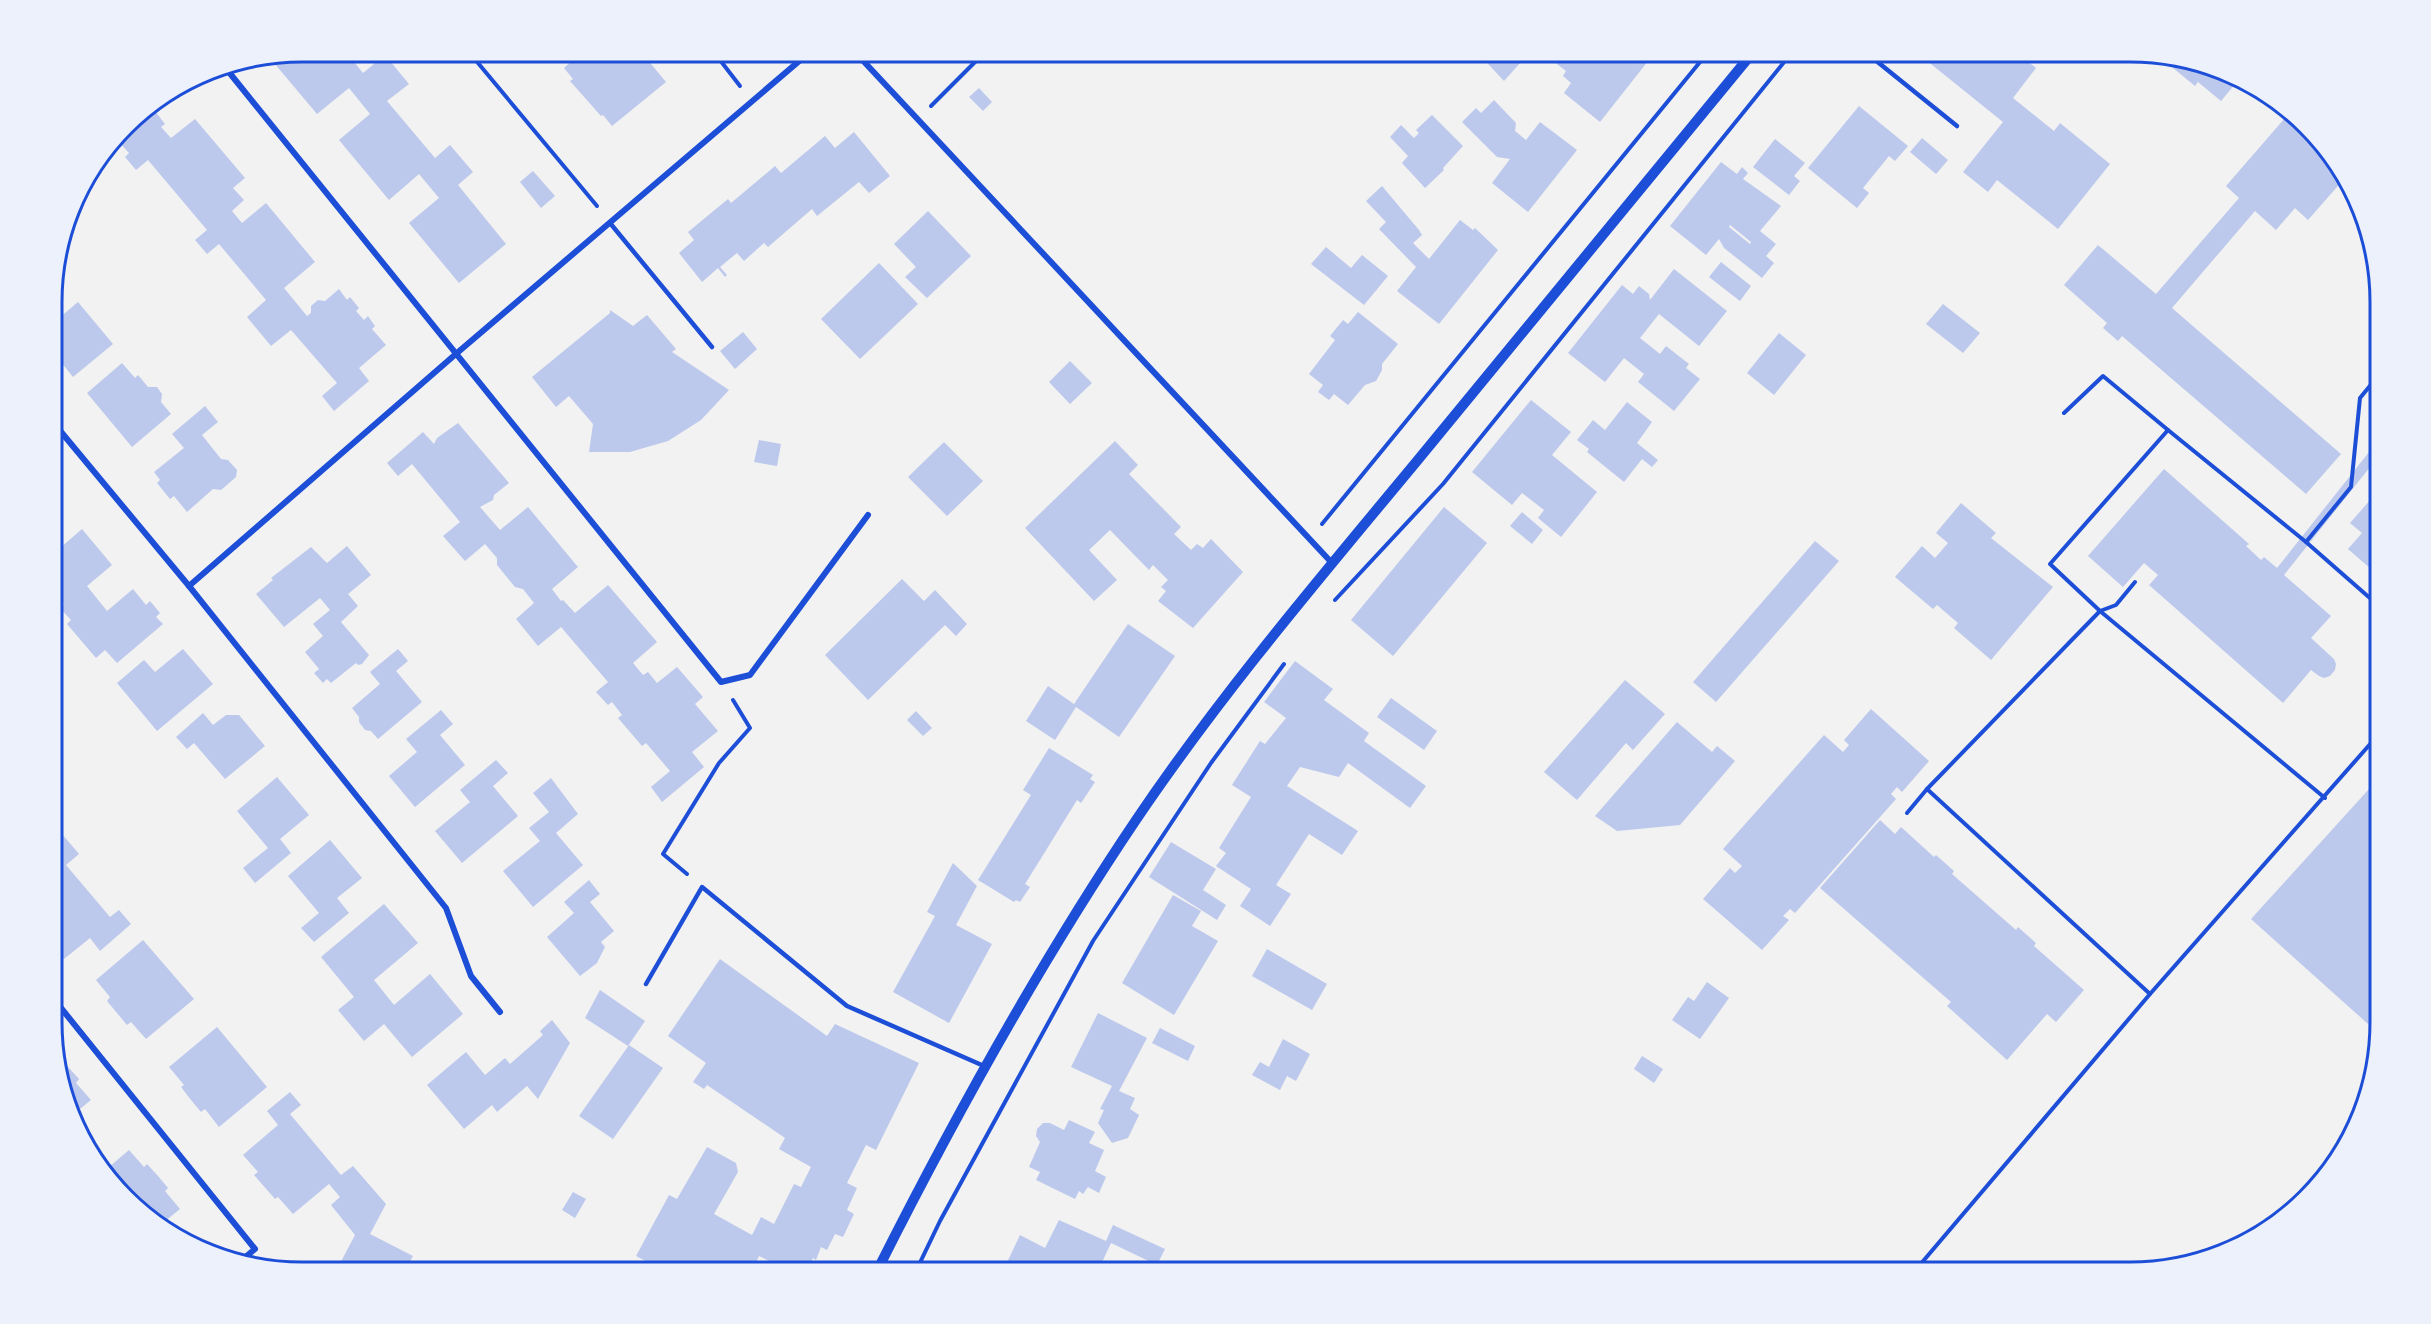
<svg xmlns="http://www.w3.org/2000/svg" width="2431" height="1324" viewBox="0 0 2431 1324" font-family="'Open Sans',sans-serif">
<rect width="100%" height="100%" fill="#f2f2f2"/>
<g fill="#bdc9ec" fill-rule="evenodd">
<path d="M302 51H345L363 73 385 55 409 84 387 101 435 158 450 145 473 172 458 185 506 244 459 283 409 223 439 198 419 174 389 200 339 140 370 114 349 88 317 114 269 57Z"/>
<path d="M573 51H645L649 56 646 58 666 82 612 126 603 115 601 116 570 81 573 79 564 68 577 56Z"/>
<path d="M1476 51H1531L1504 81Z"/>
<path d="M1552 51H1656L1600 122 1564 93 1571 83 1563 76 1566 71 1557 64Z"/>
<path d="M1925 51H2015L2036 68 2013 98 2054 131 2060 123 2110 164 2058 229 1997 180 1988 192 1963 172 2003 122 1921 56Z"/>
<path d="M2162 59 2240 77H2241L2221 101 2198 82 2195 86Z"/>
<path d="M181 86 183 88 155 111 165 124 161 127 171 138 195 119 245 178 233 188 244 200 232 211 242 223 266 203 315 262 284 288 307 316 311 313V306L318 300 325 301 339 289 347 300 350 297 359 308 356 311 364 320 368 316 375 326 372 329 386 345 359 368 369 381 334 411 322 396 337 383 291 330 271 346 247 317 266 300 219 244 207 254 195 240 207 230 148 160 136 170 125 157 129 153 118 141 138 124 133 118 136 113Z"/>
<path d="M979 88 992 102 983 111 969 97Z"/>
<path d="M1494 100 1516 123 1515 131 1526 140 1540 122 1577 150 1528 212 1492 183 1510 159 1497 157 1462 122 1476 108 1481 113Z"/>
<path d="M1859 106 1908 146 1895 161 1889 156 1863 188 1869 193 1857 208 1808 168Z"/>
<path d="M2291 111 2338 162 2344 179 2308 220 2295 208 2276 230 2255 211 2172 308 2341 454 2306 494 2122 336 2118 341 2103 328 2107 323 2064 285 2098 245 2156 294 2239 198 2226 186Z"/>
<path d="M1432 115 1463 146 1443 168 1444 170 1425 188 1402 163 1408 156 1390 137 1401 125 1414 138 1419 133 1416 130Z"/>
<path d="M854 132 890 176 869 193 859 182 817 216 812 209 768 247 764 243 744 261 737 253 720 267 727 275 725 277 718 268 702 282 679 253 694 240 688 232 728 199 731 203 775 166 781 173 825 136 835 148Z"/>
<path d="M1922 138 1948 160 1936 174 1910 152Z"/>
<path d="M1775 139 1805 163 1794 176 1800 181 1789 195 1753 167Z"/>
<path d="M1721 162 1737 174 1742 167 1748 173 1743 179 1781 206 1760 231 1776 244 1766 256 1774 263 1762 278 1724 248 1719 239 1706 255 1670 226ZM1730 225 1751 242 1750 244 1729 227Z"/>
<path d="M533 171 555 196 541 208 520 182Z"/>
<path d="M1382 186 1419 230 1422 235 1413 243 1429 259 1460 220 1473 230 1475 228 1498 250 1439 324 1397 291 1416 267 1379 229 1386 222 1366 201Z"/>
<path d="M928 211 971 256 927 298 905 277 916 267 894 244Z"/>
<path d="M1326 247 1351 268 1362 255 1388 276 1364 305 1311 264Z"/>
<path d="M1721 262 1751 286 1740 301 1709 277Z"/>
<path d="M879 263 918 304 860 359 821 319Z"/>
<path d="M1674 269 1727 311 1699 346 1659 314 1640 338 1660 354 1666 346 1689 364 1686 368 1700 379 1674 411 1638 382 1644 374 1624 358 1605 382 1568 353 1622 285 1633 294 1639 286 1649 294 1650 300Z"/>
<path d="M78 302 113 344 73 377 52 351V324Z"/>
<path d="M1943 304 1980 333 1963 353 1926 324Z"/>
<path d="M610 310 633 326 647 315 676 349 672 352 729 390 701 420 668 441 630 452H589L593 424 569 396 556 407 532 377 610 313Z"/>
<path d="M1358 312 1398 344 1382 364V370L1376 381 1365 385 1348 405 1334 394 1329 400 1318 392 1323 385 1309 374 1335 340 1330 336 1343 320 1348 324Z"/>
<path d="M743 332 757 349 735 369 720 351Z"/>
<path d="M1779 333 1806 355 1774 395 1747 373Z"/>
<path d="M1070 361 1092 383 1070 404 1049 382Z"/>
<path d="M122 363 135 378 138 375 148 387H157L162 394 161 402 171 414 132 447 87 393Z"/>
<path d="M1531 400 1571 432 1552 455 1597 492 1561 537 1538 518 1544 510 1522 493 1512 505 1472 472Z"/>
<path d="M1627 402 1652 422 1637 443 1630 449 1637 443 1658 460 1652 467 1642 459 1624 482 1587 452 1589 449 1577 440 1593 420 1605 430Z"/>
<path d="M205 406 218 422 202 435 221 459 228 460 237 470 236 477 221 490 213 489 187 512 174 496 170 499 157 483 160 480 154 472 184 448 172 434Z"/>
<path d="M458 423 509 483 494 495 493 500 480 507 500 530 528 507 578 567 552 589 561 601 563 600 575 613 608 585 657 642 633 663 643 675 648 672 657 683 677 667 703 697 695 704 718 731 692 752 704 767 662 802 651 787 670 771 646 743 642 746 618 718 622 715 612 702 608 705 596 692 608 682 561 627 538 646 516 619 534 603 523 589 515 587 497 565V558L485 544 465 561 443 536 460 522 412 464 398 476 387 463 423 432 434 444 437 438Z"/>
<path d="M759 440 781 444 777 466 754 462Z"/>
<path d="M1115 441 1138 465 1129 474 1181 527 1174 534 1191 550 1197 544 1203 548 1211 539 1243 572 1193 628 1158 601 1166 591 1161 587 1168 580 1153 565 1149 570 1110 530 1089 550 1117 580 1094 601 1025 528Z"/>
<path d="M944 442 983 481 947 516 908 477Z"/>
<path d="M2377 442 2378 457 2284 575 2331 616 2311 638 2334 659 2336 664 2335 670 2330 676 2324 678 2319 676 2311 670 2283 703 2149 585 2158 575 2144 563 2123 587 2088 556 2164 469 2249 544 2246 546 2261 560 2264 557 2277 568Z"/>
<path d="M2379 490V576L2348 549 2362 533 2350 523Z"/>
<path d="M52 493 62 505 52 513Z"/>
<path d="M1961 503 1996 533 1991 538 2053 587 1991 660 1954 628 1958 623 1937 605 1933 609 1895 577 1922 546 1935 558 1948 543 1936 533Z"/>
<path d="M1444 507 1487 543 1393 656 1351 620Z"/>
<path d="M1522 512 1543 530 1532 544 1510 526Z"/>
<path d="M82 529 112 565 87 586 107 611 133 589 146 605 150 601 160 613 156 617 163 624 117 663 105 650 96 658 67 624 71 620 60 608 64 604 52 589V555Z"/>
<path d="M1815 541 1839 561 1716 702 1693 682Z"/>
<path d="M347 546 371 575 348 594 358 606 341 622 369 655 362 664 358 665 356 663 331 683 327 679 323 683 314 673 319 669 305 652 323 636 313 624 330 610 320 598 284 627 256 594 273 580 271 578 311 547 327 563Z"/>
<path d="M902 579 924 601 935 590 967 624 956 636 945 625 868 700 825 655Z"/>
<path d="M1128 624 1175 656 1119 737 1076 707 1055 740 1026 721 1048 686 1074 704Z"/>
<path d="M183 649 213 684 157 731 117 683 144 660 155 672Z"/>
<path d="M398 649 408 661 396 671 422 702 378 739 371 731 365 730 359 722V717L352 708 380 684 370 672Z"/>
<path d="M1295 661 1333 689 1324 700 1369 733 1364 741 1426 786 1410 808 1348 763 1339 777 1300 767 1287 786 1358 831 1342 855 1309 834 1276 885 1291 894 1270 926 1240 906 1251 889 1216 866 1226 853 1219 848 1251 797 1232 785 1260 741 1265 744 1286 718 1264 702Z"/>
<path d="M1625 680 1665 714 1633 750 1626 743 1577 800 1544 772Z"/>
<path d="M1391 698 1437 731 1424 750 1377 717Z"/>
<path d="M1871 709 1929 761 1902 792 1897 787 1891 794 1896 799 1795 913 1790 909 1783 916 1789 920 1762 950 1703 899 1730 868 1735 873 1742 866 1723 849 1824 735 1843 752 1849 745 1844 740Z"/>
<path d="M441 710 453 724 440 735 465 765 415 807 389 776 417 752 406 739Z"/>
<path d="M916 711 932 728 923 736 907 720Z"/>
<path d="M203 713 213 725 226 715H239L265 746 225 779 194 743 187 749 176 737Z"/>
<path d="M1677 722 1712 752 1717 746 1735 761 1680 825 1617 831 1595 816Z"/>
<path d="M1049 748 1093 775 1090 779 1095 782 1081 803 1077 800 1040 860 1025 884 1030 887 1020 902 1016 900 1014 902 978 880 1031 795 1023 790Z"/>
<path d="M496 760 508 773 493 786 518 816 462 863 435 831 470 802 460 790Z"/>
<path d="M277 777 309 815 280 839 291 853 255 883 243 868 268 848 237 811Z"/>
<path d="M551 778 578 814 556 833 583 865 533 907 503 871 540 841 529 828 549 812 533 793Z"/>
<path d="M2379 778 2380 1023 2378 1033 2251 919Z"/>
<path d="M1880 820 1895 834 1901 827 1934 857 1936 855 1954 871 1952 874 2016 930 2018 927 2036 943 2034 946 2084 990 2056 1022 2047 1014 2007 1060 1947 1006 1951 1002 1820 888Z"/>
<path d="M56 827 79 854 66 865 110 917 119 910 131 924 100 951 90 938 64 959 53 946V831Z"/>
<path d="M330 840 362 878 337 898 349 913 314 942 301 928 319 913 288 876Z"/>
<path d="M1171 842 1216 869 1203 890 1226 905 1217 920 1149 877Z"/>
<path d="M953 863 977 886 956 925 992 944 949 1023 893 992 935 916 927 912Z"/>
<path d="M589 880 600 894 590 902 614 931 601 942 605 947 597 963 580 976 547 937 574 913 564 902Z"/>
<path d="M1173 895 1201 911 1192 926 1218 941 1174 1015 1122 983Z"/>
<path d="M384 904 418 943 374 980 394 1005 430 974 463 1014 412 1057 384 1024 364 1041 338 1010 354 997 321 957Z"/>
<path d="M143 940 194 999 146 1039 131 1022 127 1025 107 1001 110 997 96 980Z"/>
<path d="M1267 949 1327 984 1312 1010 1252 976Z"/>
<path d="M720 959 827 1036 835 1024 919 1063 876 1150 866 1145 847 1183 857 1188 847 1210 854 1214 843 1237 835 1234 827 1250 821 1247 816 1260 813 1258 805 1273H795L759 1256 751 1273H668L636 1256 669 1195 677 1199 707 1147 736 1163 738 1172 714 1214 752 1235 761 1217 774 1224 794 1184 801 1187 811 1167 779 1149 785 1138 707 1085 704 1089 693 1082 706 1063 668 1036Z"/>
<path d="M1707 982 1729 998 1700 1039 1672 1020 1688 997 1694 1001Z"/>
<path d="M600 990 645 1021 628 1046 585 1018Z"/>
<path d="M1098 1013 1147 1038 1119 1091 1135 1098 1130 1109 1139 1115 1128 1138 1112 1143 1098 1123 1104 1110 1100 1109 1112 1086 1071 1067Z"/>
<path d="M552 1020 570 1043 538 1099 527 1086 497 1112 492 1105 464 1129 427 1085 466 1052 485 1075 505 1058 510 1064 543 1035 540 1031Z"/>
<path d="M217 1027 267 1087 219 1127 205 1109 201 1112 191 1100 181 1087 184 1085 169 1067Z"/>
<path d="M1160 1028 1195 1046 1188 1061 1152 1043Z"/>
<path d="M1283 1039 1310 1054 1296 1081 1287 1076 1280 1090 1252 1075 1260 1062 1269 1067Z"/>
<path d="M629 1045 663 1068 613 1139 579 1116Z"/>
<path d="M58 1056 79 1079 76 1083 91 1100 75 1113 54 1059Z"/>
<path d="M1642 1056 1663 1069 1654 1083 1634 1069Z"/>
<path d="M290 1092 301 1105 290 1114 341 1175 353 1166 386 1204 370 1234 413 1256 403 1273H335L355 1235 331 1205 340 1197 329 1184 293 1214 278 1197 275 1199 254 1175 258 1172 243 1155 278 1125 267 1111Z"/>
<path d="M1069 1120 1095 1132 1089 1143 1104 1150 1095 1171 1106 1177 1099 1193 1088 1187 1083 1194 1079 1191 1075 1199 1036 1180 1040 1172 1029 1167 1040 1142 1036 1136 1037 1129 1043 1123H1050L1064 1130Z"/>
<path d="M129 1150 144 1167 147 1164 158 1176 168 1188 165 1191 180 1209 159 1226 137 1211 103 1172Z"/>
<path d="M573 1192 586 1199 575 1218 562 1210Z"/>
<path d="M1059 1220 1106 1241 1113 1225 1165 1249 1157 1265 1111 1243 1097 1273 1068 1261 1062 1273H1002L1020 1235 1045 1248Z"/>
<path d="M582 1264 601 1273H577Z"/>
</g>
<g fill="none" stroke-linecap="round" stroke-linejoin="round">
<g stroke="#1d4ed8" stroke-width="4">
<path d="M468 51 597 206"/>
<path d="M713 51 740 86"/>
<path d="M931 106 986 51"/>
<path d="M2356 212 2357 213"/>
<path d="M2064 413 2103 376 2168 430 2050 564 2100 611 2325 798"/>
<path d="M2168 430 2306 542 2379 606"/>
<path d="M1322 524 1709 51"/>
<path d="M2306 542 2351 487 2360 398 2378 376"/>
<path d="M1335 600 1443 484 1793 51"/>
<path d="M1927 789 2100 611 2116 605 2135 582"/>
<path d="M1907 813 1927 789 2150 994"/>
<path d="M687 874 663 854 719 763 750 728 733 700"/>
<path d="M915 1273 940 1221 1093 941 1211 763 1284 664"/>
<path d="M1913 1273 2150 994 2379 734"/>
</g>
<g stroke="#1d4ed8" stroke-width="4.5">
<path d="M1864 51 1957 126"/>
<path d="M610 223 712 347"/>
<path d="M646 984 702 887 847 1006 984 1066"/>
</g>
<g stroke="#1d4ed8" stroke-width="6">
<path d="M854 51 1332 563"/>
<path d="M224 66 721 682 750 675 868 515"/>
<path d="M52 421 189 586 446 908 471 976 500 1012"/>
<path d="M189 586 457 353 811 51"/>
<path d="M53 998 255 1249 243 1259"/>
</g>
<path stroke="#1d4ed8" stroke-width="10" d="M876 1273C954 1118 1039 964 1136 820 1221 694 1320 578 1417 461 1529 325 1641 188 1754 51"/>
</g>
<path d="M0 0H2431V1324H0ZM302 62H2130A240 240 0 0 1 2370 302V1022A240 240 0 0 1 2130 1262H302A240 240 0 0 1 62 1022V302A240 240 0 0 1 302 62Z" fill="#edf1fc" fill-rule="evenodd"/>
<path fill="none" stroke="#1d4ed8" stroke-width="3" d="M302 62H2130A240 240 0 0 1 2370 302V1022A240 240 0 0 1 2130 1262H302A240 240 0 0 1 62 1022V302A240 240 0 0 1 302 62Z"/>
</svg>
